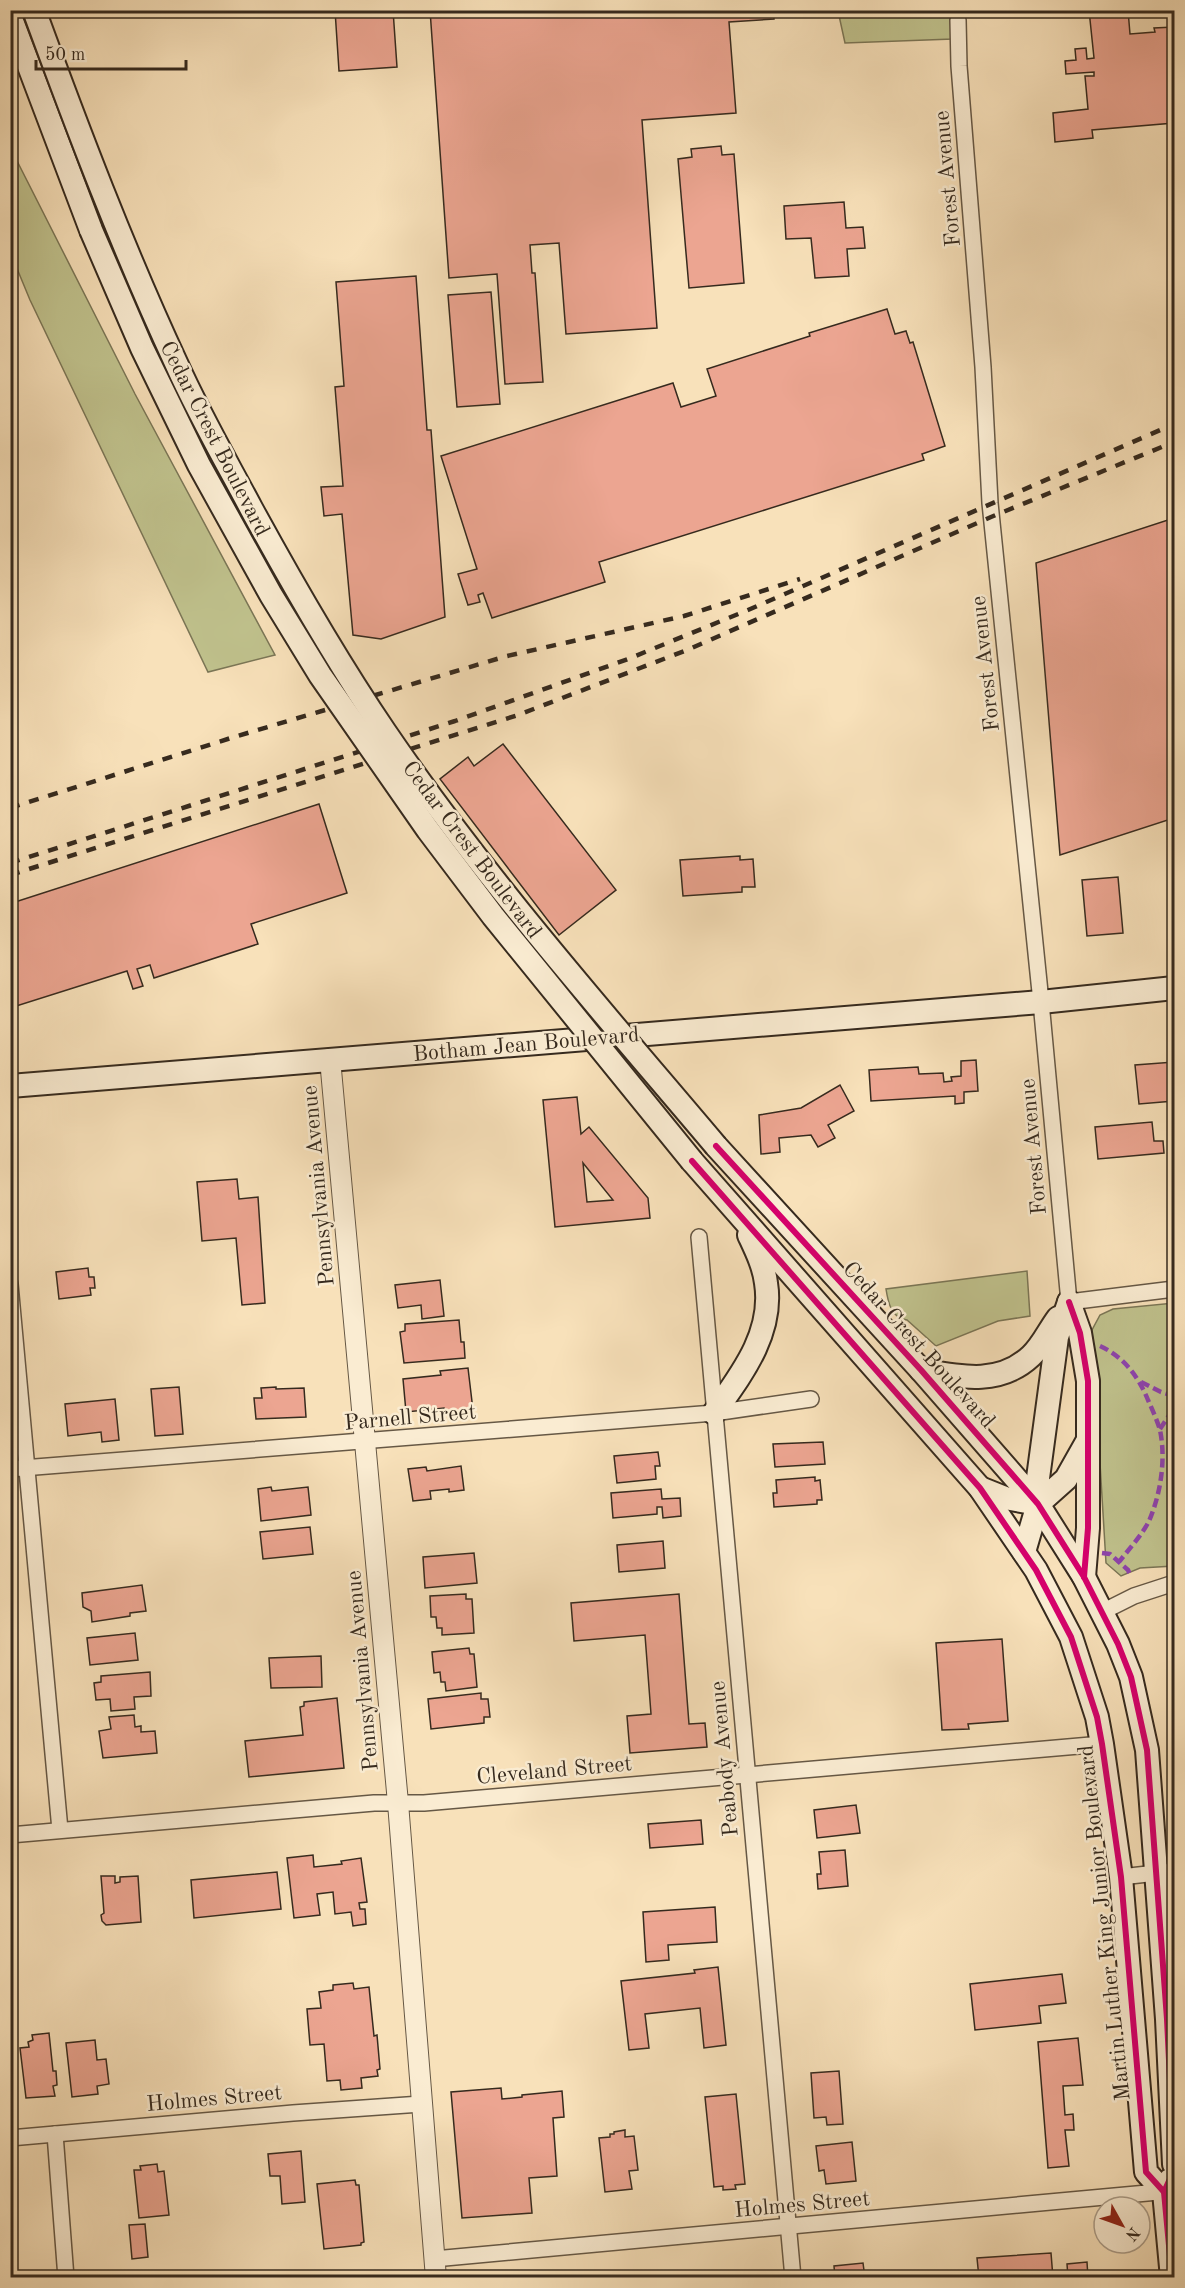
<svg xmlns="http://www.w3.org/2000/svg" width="1185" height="2288" viewBox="0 0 1185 2288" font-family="'Old Standard TT',serif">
<rect width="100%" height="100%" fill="#f8e1ba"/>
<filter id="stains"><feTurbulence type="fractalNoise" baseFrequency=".00333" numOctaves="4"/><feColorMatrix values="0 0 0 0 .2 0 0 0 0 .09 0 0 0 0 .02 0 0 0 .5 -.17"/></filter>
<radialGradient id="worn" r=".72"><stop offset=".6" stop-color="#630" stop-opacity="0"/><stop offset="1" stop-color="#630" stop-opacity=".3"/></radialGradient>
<g fill="#c0c28d" stroke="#7b7656" stroke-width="1.5">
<path d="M838 11H963L953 39 845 43Z"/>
<path d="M11 149 135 394 275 655 208 672 30 300 11 254Z"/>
<path d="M1027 1271 1030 1316 998 1321 936 1346 907 1320C891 1318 888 1302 886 1289Z"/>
<path d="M1174 1303V1566L1140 1568 1121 1576 1106 1563 1092 1330 1100 1315 1113 1309Z"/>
</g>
<g fill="#eca591" stroke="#362a1e" stroke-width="1.5" fill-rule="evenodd">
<path d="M335 10H393L397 67 339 71Z"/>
<path d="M430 10H773L774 19 729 22 736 113 642 120 657 328 566 334 559 243 530 245 532 273H535L543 382 505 384 497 274 449 278Z"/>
<path d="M1089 10H1128L1130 34 1155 32 1154 28 1174 27V58L1172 59 1173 69H1171L1172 76H1174V123L1092 130 1093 138 1055 142 1053 113 1088 109 1085 76H1094V72L1066 74 1065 61 1076 60 1075 49 1086 48 1087 59 1094 58Z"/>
<path d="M721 146 722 155 734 154 744 283 689 288 678 159 692 157 691 149Z"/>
<path d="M844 202 846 228 863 227 865 248 847 249 849 276 815 278 811 238 786 239 784 206Z"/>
<path d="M416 276 427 430H431L445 617 381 639 353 635 342 514 324 516 321 487 343 486 335 387 344 386 336 282Z"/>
<path d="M491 292 500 404 457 407 448 295Z"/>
<path d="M887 309 895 334 906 331 910 343 913 342 945 446 922 454 924 460 599 562 605 582 492 618 483 593 478 595 480 602 468 605 458 574 477 569 441 456 673 383 681 407 716 396 707 369 810 336 809 333Z"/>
<path d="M1174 518V818L1060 855 1036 563Z"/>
<path d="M503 744 616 890 559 935 440 779 468 757 474 766Z"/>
<path d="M319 804 347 893 251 924 258 944 154 978 150 965 137 969 143 986 133 989 127 971 10 1008V910L14 909 12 903Z"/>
<path d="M740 856V860L753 859 755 887H742V892L683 896 680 860Z"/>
<path d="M1118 877 1123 933 1087 936 1082 880Z"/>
<path d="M976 1060 978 1091 964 1092V1103L955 1104V1096L871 1101 869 1070 918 1067 919 1074 943 1073 944 1082 952 1081 951 1077 961 1076V1061Z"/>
<path d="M1174 1062V1101L1139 1104 1135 1065Z"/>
<path d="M840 1085 854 1111 828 1125 835 1138 818 1147 811 1135 779 1138 780 1152 761 1154 759 1115 801 1108Z"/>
<path d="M577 1097 581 1134 589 1127 648 1198 650 1218 555 1227 543 1100ZM583 1163 613 1200 587 1202Z"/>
<path d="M1152 1122 1154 1141H1163L1164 1153 1098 1159 1095 1127Z"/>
<path d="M237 1179 239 1199 258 1197 265 1303 242 1305 236 1238 202 1241 197 1182Z"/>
<path d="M88 1268 89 1277H94L95 1288H90L91 1295 59 1299 56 1272Z"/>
<path d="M440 1280 444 1316 422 1319 421 1305 398 1308 395 1285Z"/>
<path d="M459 1320 461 1342H464L465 1358 404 1363 400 1332 405 1331V1324Z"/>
<path d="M468 1368 473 1410 444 1413V1408L406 1412 403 1379 441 1375 440 1371Z"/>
<path d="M179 1387 183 1434 155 1436 151 1389Z"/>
<path d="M276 1387V1389L304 1388 306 1417 256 1419 254 1398H262L261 1388Z"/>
<path d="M115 1399 119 1440 102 1442 101 1432 68 1436 65 1404Z"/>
<path d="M823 1442 825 1464 775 1467 773 1444Z"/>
<path d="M658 1452 660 1466H655L656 1479 617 1483 614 1456Z"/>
<path d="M461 1466 464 1490 449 1492V1489L430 1491 431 1499 413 1501 408 1469 426 1467 427 1471Z"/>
<path d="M815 1477V1481L820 1480 822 1500H817V1504L774 1507 773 1493H777L776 1480Z"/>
<path d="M271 1487 272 1491 308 1487 311 1515 261 1521 258 1489Z"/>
<path d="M661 1489 662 1499 680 1498 681 1516 663 1518 662 1507H657V1514L613 1518 611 1493Z"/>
<path d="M310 1527 313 1554 263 1559 260 1532Z"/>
<path d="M663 1541 665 1568 619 1572 617 1545Z"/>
<path d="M474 1553 477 1583 425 1588 423 1557Z"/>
<path d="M142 1585 146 1611 130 1613V1616L92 1622 91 1611 83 1607 82 1593Z"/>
<path d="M466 1594V1599H472L474 1633 442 1635V1628H437L436 1617H431L430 1596Z"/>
<path d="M679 1594 689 1724 705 1723 707 1747 630 1753 627 1716 651 1714 645 1635 574 1641 571 1603Z"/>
<path d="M135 1633 138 1660 90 1665 87 1638Z"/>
<path d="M1002 1639 1008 1721 968 1724 969 1729 942 1730 936 1643Z"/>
<path d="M469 1648 470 1654H474L477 1687 446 1691 445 1682H441L440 1672 434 1673 432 1652Z"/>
<path d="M321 1656 322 1687 271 1688 269 1658Z"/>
<path d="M150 1672 151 1696 134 1697 135 1709 111 1711 110 1699 96 1700 94 1683 101 1682V1676Z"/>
<path d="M481 1693V1699H488L490 1717H484V1723L431 1729 428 1699Z"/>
<path d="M337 1698 344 1768 249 1777 245 1741 303 1735 300 1707 304 1706V1702Z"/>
<path d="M134 1715 135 1727 141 1726V1732L155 1731 157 1753 103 1758 99 1731 111 1729 109 1717Z"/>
<path d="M856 1805 860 1833 817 1838 814 1810Z"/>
<path d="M701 1820 703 1844 650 1848 648 1824Z"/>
<path d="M845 1850 848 1886 818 1889 817 1874H821L819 1852Z"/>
<path d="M313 1855 314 1867 342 1864 341 1861 361 1858 367 1902 359 1903 360 1909H365L366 1924 353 1926 351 1912 335 1914 333 1892 317 1894 320 1915 294 1918 287 1858Z"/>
<path d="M277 1872 281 1909 194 1918 191 1880Z"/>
<path d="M101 1876H115V1883L120 1882V1877L138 1876 141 1922 106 1925 102 1921 101 1915 104 1913Z"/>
<path d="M715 1907 717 1942 668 1945 669 1960 646 1962 643 1912Z"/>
<path d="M718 1967 726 2045 704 2048 700 2008 645 2014 649 2048 629 2050 621 1981 695 1973 694 1970Z"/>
<path d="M1062 1974 1066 2003 1039 2006 1041 2023 975 2030 970 1984Z"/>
<path d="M353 1983 354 1989 369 1987 374 2036 377 2035 380 2069 377 2070 378 2076 361 2078 362 2088 341 2090 340 2080 327 2081 324 2044 310 2045 307 2009 321 2008 319 1992 333 1990V1985Z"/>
<path d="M49 2033 53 2071H56L57 2085 53 2086 55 2096 26 2098 20 2048 29 2047 28 2042 33 2040 32 2035Z"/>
<path d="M1078 2038 1083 2085 1063 2086 1065 2115 1073 2114 1074 2130H1065L1069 2166 1048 2168 1038 2042Z"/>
<path d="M95 2040 97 2060 106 2059 109 2084 97 2086 98 2094 72 2097 66 2043Z"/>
<path d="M10 2058 14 2091H11L10 2100Z"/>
<path d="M839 2071 843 2124 827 2125 826 2117 814 2118 811 2073Z"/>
<path d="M501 2088 502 2099 522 2097V2095L562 2091 564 2117 553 2118 557 2176 529 2178 532 2213 462 2218 451 2092Z"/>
<path d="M736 2094 745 2184 735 2185 736 2189 723 2190V2186L714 2187 705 2097Z"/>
<path d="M625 2130V2137L634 2136 638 2170 629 2171 632 2189 605 2192 599 2138 610 2137V2134H614V2132Z"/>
<path d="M852 2142 856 2181 826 2184 824 2170 819 2171 816 2146Z"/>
<path d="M301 2151 305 2202 282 2204 280 2176H270L268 2154Z"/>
<path d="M157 2164 158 2172 164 2171 169 2215 139 2218 134 2170H141L140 2166Z"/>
<path d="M355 2180 356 2185H359L364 2242 361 2243V2245L324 2249 317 2184Z"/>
<path d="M145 2224 148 2257 132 2259 129 2225Z"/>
<path d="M1051 2253 1053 2278H979L977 2258Z"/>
<path d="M1087 2262 1088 2278H1068L1067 2264Z"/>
<path d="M863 2263 865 2278H835L834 2266Z"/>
</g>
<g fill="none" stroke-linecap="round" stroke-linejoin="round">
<defs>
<g id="minor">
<path d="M958 20 959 66 983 367 990 503 1041 1002 1069 1302 1174 1289"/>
<path d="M699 1237 793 2278"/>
<path d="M10 1284 60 1830"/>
<path d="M10 1469 714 1413 811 1399"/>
<path d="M1102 1612 1134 1596 1174 1583"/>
<path d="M10 1835 374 1803H424L1102 1744"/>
<path d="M1121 1877 1174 1871"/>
<path d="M55 2134 66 2278"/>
<path d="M10 2138 293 2113 421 2104"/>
<path d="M434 2259 1169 2191"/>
</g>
<path id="tertiary" d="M330 1059 398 1803 436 2278"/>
<g id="secondary">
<path d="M10 16 91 230"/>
<path d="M10 1086 1041 1002 1174 988"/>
<path d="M716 1146 921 1370 1038 1504 1084 1577 1118 1644 1131 1677 1147 1750 1167 2019 1174 2164"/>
<path d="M692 1161 980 1488 1036 1570 1071 1637 1097 1717 1102 1744 1121 1877 1146 2172 1164 2192"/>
<path d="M1069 1302 1080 1333 1088 1381V1528L1084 1577"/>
<path d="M921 1370C960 1377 999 1386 1031 1356 1042 1346 1049 1330 1058 1318"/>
<path d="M714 1413C741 1375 774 1333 766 1283 764 1266 756 1250 749 1235"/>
<path d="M980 1488 1005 1498 1038 1504"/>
<path d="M1038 1504 1066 1479 1088 1440"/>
<path d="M1024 1552 1038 1504V1478L1057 1337 1069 1302"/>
<path d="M1170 2180 1164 2192 1172 2278"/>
</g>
</defs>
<use href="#minor" stroke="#665845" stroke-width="18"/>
<use href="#tertiary" stroke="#665845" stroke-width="22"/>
<use href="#secondary" stroke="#362a1e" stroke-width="26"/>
<use href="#minor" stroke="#faecd2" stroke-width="15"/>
<use href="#tertiary" stroke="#faecd2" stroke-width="20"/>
<use href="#secondary" stroke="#faecd2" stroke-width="22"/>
<g stroke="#362a1e" stroke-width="4.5" stroke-dasharray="10 10" stroke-linecap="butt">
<path d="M10 808 234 737 507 656 684 616 800 579"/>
<path d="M10 863 455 721 628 659 748 610 1174 424"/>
<path d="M10 875 518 715 687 650 991 517 1174 442"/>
</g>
<defs>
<g id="secondary-bridge">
<path d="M34 10C78 130 123 249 177 365 199 414 226 461 251 508 293 585 336 660 385 732 485 879 602 1011 716 1146"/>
<path d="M91 230 142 348 199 465 271 595 320 675 428 830 493 916 692 1161"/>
</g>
</defs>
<use href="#secondary-bridge" stroke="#362a1e" stroke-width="26" stroke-linecap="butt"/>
<use href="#secondary-bridge" stroke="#faecd2" stroke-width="22"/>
<g stroke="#8e44ad" stroke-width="4.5" stroke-dasharray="9 4.5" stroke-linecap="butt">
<path d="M1100 1346C1124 1357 1138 1376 1148 1400 1152 1409 1157 1420 1160 1430 1166 1459 1161 1493 1149 1521 1142 1535 1129 1549 1119 1562L1128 1570 1131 1577"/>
<path d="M1141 1382 1161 1392 1174 1396"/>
<path d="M1160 1429 1174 1408"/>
<path d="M1102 1553 1110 1554 1119 1562"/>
</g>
<defs>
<g id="cycleway">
<path d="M716 1146 921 1370 1038 1504 1084 1577 1118 1644 1131 1677 1147 1750 1167 2019 1174 2164"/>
<path d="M692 1161 980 1488 1036 1570 1071 1637 1097 1717 1102 1744 1121 1877 1146 2172 1164 2192"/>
<path d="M1069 1302 1080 1333 1088 1381V1528L1084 1577"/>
<path d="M1172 2278 1164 2192 1174 2170"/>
</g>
</defs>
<use href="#cycleway" stroke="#faecd2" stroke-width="10"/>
<use href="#cycleway" stroke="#d6006c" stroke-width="6"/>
</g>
<g text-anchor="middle" stroke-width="5" stroke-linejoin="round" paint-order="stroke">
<g font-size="22" fill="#362a1e" stroke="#faecd2">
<text transform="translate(946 179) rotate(-95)" y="8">Forest Avenue</text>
<text transform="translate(216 438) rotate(63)" y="8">Cedar Crest Boulevard</text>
<text transform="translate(984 664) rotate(-96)" y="8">Forest Avenue</text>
<text transform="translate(473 849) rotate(53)" y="8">Cedar Crest Boulevard</text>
<text transform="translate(526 1043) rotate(-5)" y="8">Botham Jean Boulevard</text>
<text transform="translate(1032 1147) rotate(-95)" y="8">Forest Avenue</text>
<text transform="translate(317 1186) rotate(-95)" y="8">Pennsylvania Avenue</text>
<text transform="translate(920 1344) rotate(48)" y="8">Cedar Crest Boulevard</text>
<text transform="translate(410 1416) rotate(-5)" y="8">Parnell Street</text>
<text transform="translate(361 1671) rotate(-95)" y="8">Pennsylvania Avenue</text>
<text transform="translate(723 1759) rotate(-95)" y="8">Peabody Avenue</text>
<text transform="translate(554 1769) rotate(-5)" y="8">Cleveland Street</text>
<text transform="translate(1103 1923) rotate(-96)" y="8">Martin Luther King Junior Boulevard</text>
<text transform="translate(214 2097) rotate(-5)" y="8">Holmes Street</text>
<text transform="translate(802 2203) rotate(-5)" y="8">Holmes Street</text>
</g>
</g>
<rect width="1185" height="2288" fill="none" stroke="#f8e1ba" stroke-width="36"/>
<rect x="12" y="12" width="1161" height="2264" fill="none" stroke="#362a1e" stroke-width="3"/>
<rect x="18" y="18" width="1149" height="2252" fill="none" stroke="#362a1e" stroke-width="1.5"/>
<g transform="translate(1122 2225) rotate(130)"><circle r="28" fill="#faecd2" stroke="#ac9e8a" stroke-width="1.5"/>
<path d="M0-4.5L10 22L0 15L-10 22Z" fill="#8f2418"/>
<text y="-9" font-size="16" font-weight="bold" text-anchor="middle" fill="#362a1e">N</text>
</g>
<path d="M36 60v9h150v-9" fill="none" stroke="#362a1e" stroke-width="3"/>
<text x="45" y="60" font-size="18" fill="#362a1e" stroke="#faecd2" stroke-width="4.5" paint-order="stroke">50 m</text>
<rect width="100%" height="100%" filter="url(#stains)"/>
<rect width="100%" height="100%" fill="url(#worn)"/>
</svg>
